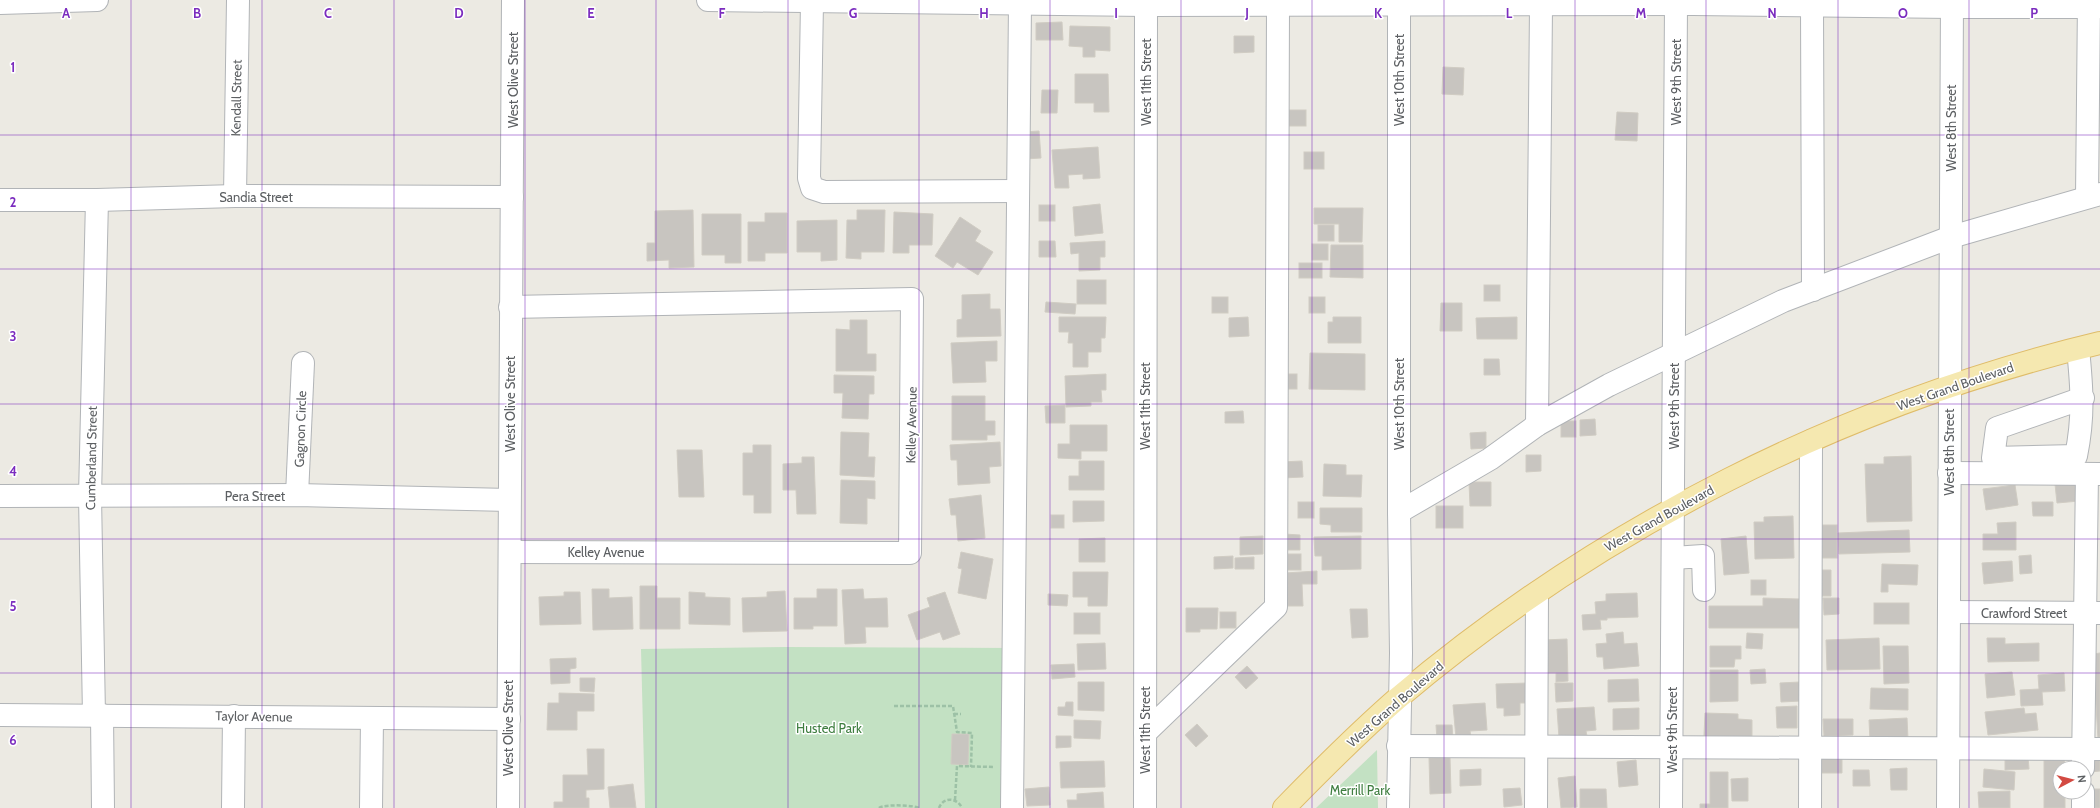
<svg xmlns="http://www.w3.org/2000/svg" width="2100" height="808" viewBox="0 0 2100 808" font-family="Cabin,sans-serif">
<rect width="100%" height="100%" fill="#eceae3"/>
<g fill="#c3e1c3">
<path d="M787 647 1018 648V808H645L641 649Z"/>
<path d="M1377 750 1378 808H1316Z"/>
</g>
<g fill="#c8c5c0" stroke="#d0ccc3">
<path d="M1062 22 1063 40H1036V23Z"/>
<path d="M1070 26 1110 27V51L1095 50V57H1083V47L1069 46Z"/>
<path d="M1234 36H1254V52L1234 53Z"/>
<path d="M1443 67 1464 68 1463 95 1442 94Z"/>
<path d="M1075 74H1108L1109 112H1094V103H1075Z"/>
<path d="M1042 90H1058L1057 113H1041Z"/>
<rect x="1286" y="110" width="20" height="16"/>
<path d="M1617 112 1638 113 1637 141 1615 140Z"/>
<path d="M1039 131 1041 158 1025 159 1023 132Z"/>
<path d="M1098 147 1100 178 1083 179V174L1068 175 1069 188H1055L1052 150Z"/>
<rect x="1304" y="152" width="20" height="17"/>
<path d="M1100 204 1103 233 1075 236 1073 207Z"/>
<rect x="1039" y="205" width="16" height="16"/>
<path d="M1314 208H1363L1362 242H1339V224H1314Z"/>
<path d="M693 210 694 267 669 268V260L647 261V243H655V211Z"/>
<path d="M857 210H885L884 252H861V259L846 258 847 220H857Z"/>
<path d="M894 212 933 214 932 245H909V253H893Z"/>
<path d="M765 213H787V253H765V261H748V222H765Z"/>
<path d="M702 214H741V263H725V255H702Z"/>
<path d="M960 217 981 231 975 241 993 252 978 275 957 262 953 268 935 256Z"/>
<path d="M837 220V260L821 261V252H797V221Z"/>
<rect x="1318" y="225" width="16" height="16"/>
<path d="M1039 241H1055L1056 257H1039Z"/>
<path d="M1105 241V257H1100V270L1079 271V253L1071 254 1070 243Z"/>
<rect x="1312" y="244" width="16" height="16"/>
<path d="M1331 245H1363V278L1330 277Z"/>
<rect x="1299" y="263" width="23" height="15"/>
<rect x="1077" y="280" width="29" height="24"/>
<rect x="1484" y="285" width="16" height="16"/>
<path d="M990 294V309H1000L1001 336 957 337V320L962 319V295Z"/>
<rect x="1212" y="297" width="16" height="16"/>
<rect x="1309" y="297" width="16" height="16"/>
<path d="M1046 302 1076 304 1075 314 1045 312Z"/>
<path d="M1441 303H1462V331H1440Z"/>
<path d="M1059 317H1106L1105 338H1101V352H1088V367H1073V343H1068L1069 332H1059Z"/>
<path d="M1248 317 1249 336 1229 337V318Z"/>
<path d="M1333 317H1361V343H1328V322H1333Z"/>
<path d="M1517 317V339H1477L1476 318Z"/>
<path d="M850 320H867V354H876V371H836V329L850 330Z"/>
<path d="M997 341V361H985L986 382 953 383 951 343Z"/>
<path d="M1310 353 1365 354V390L1309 389Z"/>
<path d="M1484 359H1499L1500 375H1484Z"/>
<path d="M1106 374V390H1101L1102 402H1091V406L1066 407 1065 376Z"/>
<rect x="1281" y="374" width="16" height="15"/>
<path d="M834 375 874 376V394H869L868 419 842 418 843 393H834Z"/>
<path d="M952 396H985V421H995V435H987V440H952Z"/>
<path d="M1065 405V423H1046L1045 406Z"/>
<path d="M1243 411 1244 423H1225V412Z"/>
<path d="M1595 419 1596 435 1580 436V420Z"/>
<rect x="1561" y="421" width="15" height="16"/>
<path d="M1070 425H1107V451H1081V459L1058 458V444H1070Z"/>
<path d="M841 432 869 433 868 457H875L874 477 840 475Z"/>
<path d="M1486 432V448L1471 449 1470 433Z"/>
<path d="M1000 442 1001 466 989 467 990 483 958 485 957 460H951L950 445Z"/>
<path d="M753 445H771V513H754V495H743V453H753Z"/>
<path d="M677 450H702L704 497H679Z"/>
<path d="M1526 455H1541V471L1526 472Z"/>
<path d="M1911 456 1912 521 1867 522 1865 464H1884V457Z"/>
<path d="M802 457H814L816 514H797L796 490H783V464L802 463Z"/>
<path d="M1079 461H1104V490H1069V476H1079Z"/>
<path d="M1302 461 1303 477 1282 478 1281 462Z"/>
<path d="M1324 464 1346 465V475H1362L1361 497 1323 496Z"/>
<path d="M841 480 875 481V499L867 498V524L840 523Z"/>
<path d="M1469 482H1491V506H1470Z"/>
<path d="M2077 482 2079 501 2057 503 2055 484Z"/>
<path d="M2015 485 2018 505 1986 510 1983 489Z"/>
<path d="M981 495 985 538 958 541 956 515H951L949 499Z"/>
<path d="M1073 501H1104V521L1073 522Z"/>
<rect x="1298" y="502" width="16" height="16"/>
<path d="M2032 502H2053V516H2033Z"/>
<rect x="1436" y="506" width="27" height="22"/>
<path d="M1320 508H1362V532H1331V525L1320 524Z"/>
<rect x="1051" y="515" width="13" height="13"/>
<path d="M1793 516 1794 558 1755 559 1754 522H1764V517Z"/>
<path d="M2016 522V550H1983V534H1998L1997 523Z"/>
<rect x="1820" y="525" width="17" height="33"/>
<path d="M1909 530 1910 552 1839 554 1838 533Z"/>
<path d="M1284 534 1300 535V550H1284Z"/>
<path d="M1263 536V554L1240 555V537Z"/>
<path d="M1361 536V569L1322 570V556H1315L1314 537Z"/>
<path d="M1746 536 1749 573 1724 575 1721 539Z"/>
<path d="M1105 538V562H1079V539Z"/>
<path d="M961 552 993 559 986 599 958 593 962 569 958 568Z"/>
<rect x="1285" y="554" width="16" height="16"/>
<path d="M2031 555 2032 573 2020 574 2019 556Z"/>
<path d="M1233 556V568L1214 569V557Z"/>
<path d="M1254 557V569H1235V558Z"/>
<path d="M2012 561 2013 581 1984 584 1982 563Z"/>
<path d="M1882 564 1918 565 1917 585 1888 584V592H1881Z"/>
<path d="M1816 570H1831V596H1817Z"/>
<path d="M1317 571V584H1302L1303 606H1287L1285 573Z"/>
<path d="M1073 572H1108L1107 606H1088V597H1073Z"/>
<rect x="1751" y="580" width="15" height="15"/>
<path d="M640 586H657V598H680V629H640Z"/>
<path d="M592 589H609V598L632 597 633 629 593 630Z"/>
<path d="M817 589H837V626H813V629H794V598H817Z"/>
<path d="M863 589 864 599 887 598 888 627H865L866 643 845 644 842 590Z"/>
<path d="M785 591 787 631 743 632 742 598 767 597V592Z"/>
<path d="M564 592H580L581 624 540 625 539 597 564 596Z"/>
<path d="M689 592 705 593V597L730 598V625L689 624Z"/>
<path d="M945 592 960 634 943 640 940 632 917 640 908 615 930 607 927 598Z"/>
<path d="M1637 593 1638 617 1607 618V620H1600L1601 629 1583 630 1582 615 1596 614 1595 602 1606 601V594Z"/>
<path d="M1048 594 1068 595 1067 606 1048 605Z"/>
<path d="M1763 598 1799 599V628H1709V606H1763Z"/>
<path d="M1823 598H1839V614L1824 615Z"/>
<rect x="1874" y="603" width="35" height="21"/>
<path d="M1186 608H1218L1217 629H1200V632H1186Z"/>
<path d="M1350 609H1367L1368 637 1352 638Z"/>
<rect x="1220" y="612" width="16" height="16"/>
<rect x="1074" y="613" width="26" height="21"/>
<path d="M1623 632 1624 644 1637 643 1639 666 1604 669 1603 657H1597L1596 644 1607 643 1606 634Z"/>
<path d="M1747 633 1763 634 1762 649 1746 648Z"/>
<path d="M1879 638 1880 669 1827 670 1826 640Z"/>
<path d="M1987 638H2005V644L2039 643V661L1988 662Z"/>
<path d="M1567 639 1568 681 1556 682V673H1545L1544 640Z"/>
<path d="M1105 643 1106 669 1078 670 1077 644Z"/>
<path d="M1710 646H1741V659H1735L1734 667H1710Z"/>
<path d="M1883 646H1908L1909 683 1884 684Z"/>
<path d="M2100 653V739H2098L2093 654Z"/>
<path d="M576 658V668L570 669V683L551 684 550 659Z"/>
<path d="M1074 664 1075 677 1052 679 1051 665Z"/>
<path d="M1247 666 1258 678 1246 689 1235 677Z"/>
<path d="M1765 669 1766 683 1751 684 1750 670Z"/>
<path d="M1710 670H1738V701L1710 702Z"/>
<path d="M2012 672 2015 695 1987 698 1985 674Z"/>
<path d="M2064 673 2065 691 2042 692 2043 705 2021 706 2020 690 2039 689 2038 675Z"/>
<path d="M580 678H595L594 692 580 691Z"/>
<path d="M1638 679 1639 701 1608 702V680Z"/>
<path d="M1078 682H1104V711L1078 710Z"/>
<path d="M1800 682 1801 701 1781 702 1780 683Z"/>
<path d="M1527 683 1528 703H1520V715L1504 716V708H1497L1496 684Z"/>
<path d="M1555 683H1573V701L1556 702Z"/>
<path d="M1871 688 1908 689V710L1870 709Z"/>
<path d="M559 693 594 694V711H577V730H547L548 703H559Z"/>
<path d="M1066 702H1073V716L1058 715V707H1065Z"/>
<path d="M1485 703 1487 730 1470 731 1471 737 1456 738 1453 705Z"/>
<path d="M1797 706V728H1777L1776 707Z"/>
<path d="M1594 707 1596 730 1586 731 1587 736 1559 738 1557 709Z"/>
<path d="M1639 708V729L1613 730V709Z"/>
<path d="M2024 708 2025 714 2036 713 2038 730 1988 735 1985 712Z"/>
<path d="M1705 713 1738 714V719L1752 720V738L1704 736Z"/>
<path d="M1907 718 1908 739 1870 741 1869 720Z"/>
<path d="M1823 719H1853V735L1824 736Z"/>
<path d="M1074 720 1101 721 1100 739 1074 738Z"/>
<path d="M1197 724 1208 736 1196 747 1185 735Z"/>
<path d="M1436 725H1452L1453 740H1437Z"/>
<path d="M952 734H969L968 765 951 764Z"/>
<path d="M1056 736H1071V747L1056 748Z"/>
<path d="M587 749H604V789L586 790V798H589V808H554V802H563V775H588Z"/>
<path d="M1819 753 1842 754V773H1819Z"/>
<path d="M2064 755 2065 768H2060V792H2065V808H2044V756Z"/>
<path d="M2028 756 2029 769 2005 770V757Z"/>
<path d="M1450 757 1451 793 1430 794 1429 758Z"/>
<path d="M2091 757H2100V771L2091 772Z"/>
<path d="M1636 760 1638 785 1619 787 1617 762Z"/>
<path d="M1104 761 1105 787 1061 788 1060 762Z"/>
<path d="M1907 768V790H1891L1890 769Z"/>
<path d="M1481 769V785L1460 786V770Z"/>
<path d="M1984 769 2015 772 2014 790 1983 787Z"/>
<path d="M1853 770H1869L1870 786H1853Z"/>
<path d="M1710 772H1728V808H1700V804H1710Z"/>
<path d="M1575 776 1577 807 1561 808 1558 778Z"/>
<path d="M1748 778V801H1732L1731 779Z"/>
<path d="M633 784 636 808H610L608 787Z"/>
<path d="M1049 787 1050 805 1027 806 1025 789Z"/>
<path d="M1520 788 1522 805 1504 807 1503 789Z"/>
<path d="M1580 789H1606L1607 808H1580Z"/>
<path d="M2093 789H2100V808H2094Z"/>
<path d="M2010 791V808H1979L1978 792Z"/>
<path d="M1103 792 1104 808H1068L1067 800H1077V794Z"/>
</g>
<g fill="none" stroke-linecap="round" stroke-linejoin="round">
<defs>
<g id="minor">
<path d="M708 0 1146 5 1693 4 1952 7H2100"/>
<path d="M812 2 809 178 812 188 824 192 1018 191"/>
<path d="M0 3 97 0"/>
<path d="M1812 5 1813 290"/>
<path d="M235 196 238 0"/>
<path d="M2087 197 2089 0"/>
<path d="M0 200H97L235 196 512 197"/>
<path d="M2078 349C2082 388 2084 417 2076 456L1993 458 1997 428 2083 398"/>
<path d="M1537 425 1541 6"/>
<path d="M1949 473 2100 474"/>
<path d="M297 495 303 363"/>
<path d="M0 496 297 495 509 500"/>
<path d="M1399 512 1490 459 1537 425 1609 385 1783 301 1951 237 2100 194"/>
<path d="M510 552 910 553 912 299 510 307"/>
<path d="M1673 558 1703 556 1704 590"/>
<path d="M1949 612 2100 613"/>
<path d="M0 715 509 719"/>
<path d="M94 715 90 496 97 200"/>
<path d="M102 715 103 808"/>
<path d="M1145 733 1276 607 1278 4"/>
<path d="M1398 746 2100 749"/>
<path d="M2083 768 2087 474"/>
<path d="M233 808 234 716"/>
<path d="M371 808 372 718"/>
<path d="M508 808 513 0"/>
<path d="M1012 808 1020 3"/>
<path d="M1145 808 1146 5"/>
<path d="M1398 808 1401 653 1399 512V0"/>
<path d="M1536 808 1537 593"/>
<path d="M1671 808 1676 4"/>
<path d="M1810 808 1811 441"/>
<path d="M1948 808 1952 0"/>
<path d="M2083 808V792"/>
</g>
<path id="major" d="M1284 808C1321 770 1358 733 1398 698 1599 528 1844 404 2100 343"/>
</defs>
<use href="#minor" stroke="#b1b4b7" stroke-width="24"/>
<use href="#major" stroke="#dfbc69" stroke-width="24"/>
<g stroke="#9dc1a6" stroke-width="2.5" stroke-dasharray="4 2" stroke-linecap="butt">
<path d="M894 706H953L957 732 972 733 971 767"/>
<path d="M954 714H961"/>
<path d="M955 800 957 766 994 767"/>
<path d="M879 808C884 804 914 805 919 808"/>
<path d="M939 808C943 797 957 797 962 808"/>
</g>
<use href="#minor" stroke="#fff" stroke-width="22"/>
<use href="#major" stroke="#f5e8b0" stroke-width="22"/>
</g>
<path fill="none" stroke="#7b2cbf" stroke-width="1" stroke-opacity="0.55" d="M131 0V808M262 0V808M394 0V808M525 0V808M656 0V808M788 0V808M919 0V808M1050 0V808M1181 0V808M1312 0V808M1444 0V808M1575 0V808M1706 0V808M1838 0V808M1969 0V808M0 135H2100M0 269H2100M0 404H2100M0 539H2100M0 673H2100"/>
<g text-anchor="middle" stroke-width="3" stroke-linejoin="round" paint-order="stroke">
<g font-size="13" fill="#5c5f62" stroke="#fff">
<text transform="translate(513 80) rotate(-90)" y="5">West Olive Street</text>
<text transform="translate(1399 80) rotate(-90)" y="5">West 10th Street</text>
<text transform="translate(1146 82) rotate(-90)" y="5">West 11th Street</text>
<text transform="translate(1676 82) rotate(-90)" y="5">West 9th Street</text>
<text transform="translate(236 98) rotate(-89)" y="5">Kendall Street</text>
<text transform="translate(1951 128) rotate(-90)" y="5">West 8th Street</text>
<text x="256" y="202">Sandia Street</text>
<text transform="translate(1955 386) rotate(-19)" y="5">West Grand Boulevard</text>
<text transform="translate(510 404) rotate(-90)" y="5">West Olive Street</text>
<text transform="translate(1399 404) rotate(-90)" y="5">West 10th Street</text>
<text transform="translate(1145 406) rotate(-90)" y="5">West 11th Street</text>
<text transform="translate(1674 406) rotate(-90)" y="5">West 9th Street</text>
<text transform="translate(911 425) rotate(-89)" y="5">Kelley Avenue</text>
<text transform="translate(300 429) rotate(-88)" y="5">Gagnon Circle</text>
<text transform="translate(1949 452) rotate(-90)" y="5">West 8th Street</text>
<text transform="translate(91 458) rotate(-89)" y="5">Cumberland Street</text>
<text x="255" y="501">Pera Street</text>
<text transform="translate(1659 518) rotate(-29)" y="5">West Grand Boulevard</text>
<text x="606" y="557">Kelley Avenue</text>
<text x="2024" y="618">Crawford Street</text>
<text transform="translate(1395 704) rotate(-41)" y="5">West Grand Boulevard</text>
<text transform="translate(254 716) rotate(1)" y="5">Taylor Avenue</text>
<text transform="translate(508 728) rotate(-90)" y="5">West Olive Street</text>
<text transform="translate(1145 730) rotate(-90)" y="5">West 11th Street</text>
<text transform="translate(1672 730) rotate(-90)" y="5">West 9th Street</text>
</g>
<g font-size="13" fill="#3f7e40" stroke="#fff">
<text x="829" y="733">Husted Park</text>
<text x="1360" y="795">Merrill Park</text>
</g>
</g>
<g font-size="13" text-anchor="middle" font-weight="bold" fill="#7b2cbf" stroke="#fff" stroke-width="3" stroke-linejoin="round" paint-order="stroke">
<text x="66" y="18">A</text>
<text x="197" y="18">B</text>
<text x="328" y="18">C</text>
<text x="459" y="18">D</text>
<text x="591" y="18">E</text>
<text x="722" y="18">F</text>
<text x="853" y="18">G</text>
<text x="984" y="18">H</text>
<text x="1116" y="18">I</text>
<text x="1247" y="18">J</text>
<text x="1378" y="18">K</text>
<text x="1509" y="18">L</text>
<text x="1641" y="18">M</text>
<text x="1772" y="18">N</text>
<text x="1903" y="18">O</text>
<text x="2034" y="18">P</text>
<text x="13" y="72">1</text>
<text x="13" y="207">2</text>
<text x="13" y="341">3</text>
<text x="13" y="476">4</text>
<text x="13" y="611">5</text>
<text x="13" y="745">6</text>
</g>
<g transform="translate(2072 780) rotate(83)"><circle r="19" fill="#ffffff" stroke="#bebfc0"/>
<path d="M0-3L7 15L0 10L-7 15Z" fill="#d34a42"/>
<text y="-6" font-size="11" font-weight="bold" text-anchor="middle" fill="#5c5f62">N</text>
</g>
</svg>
